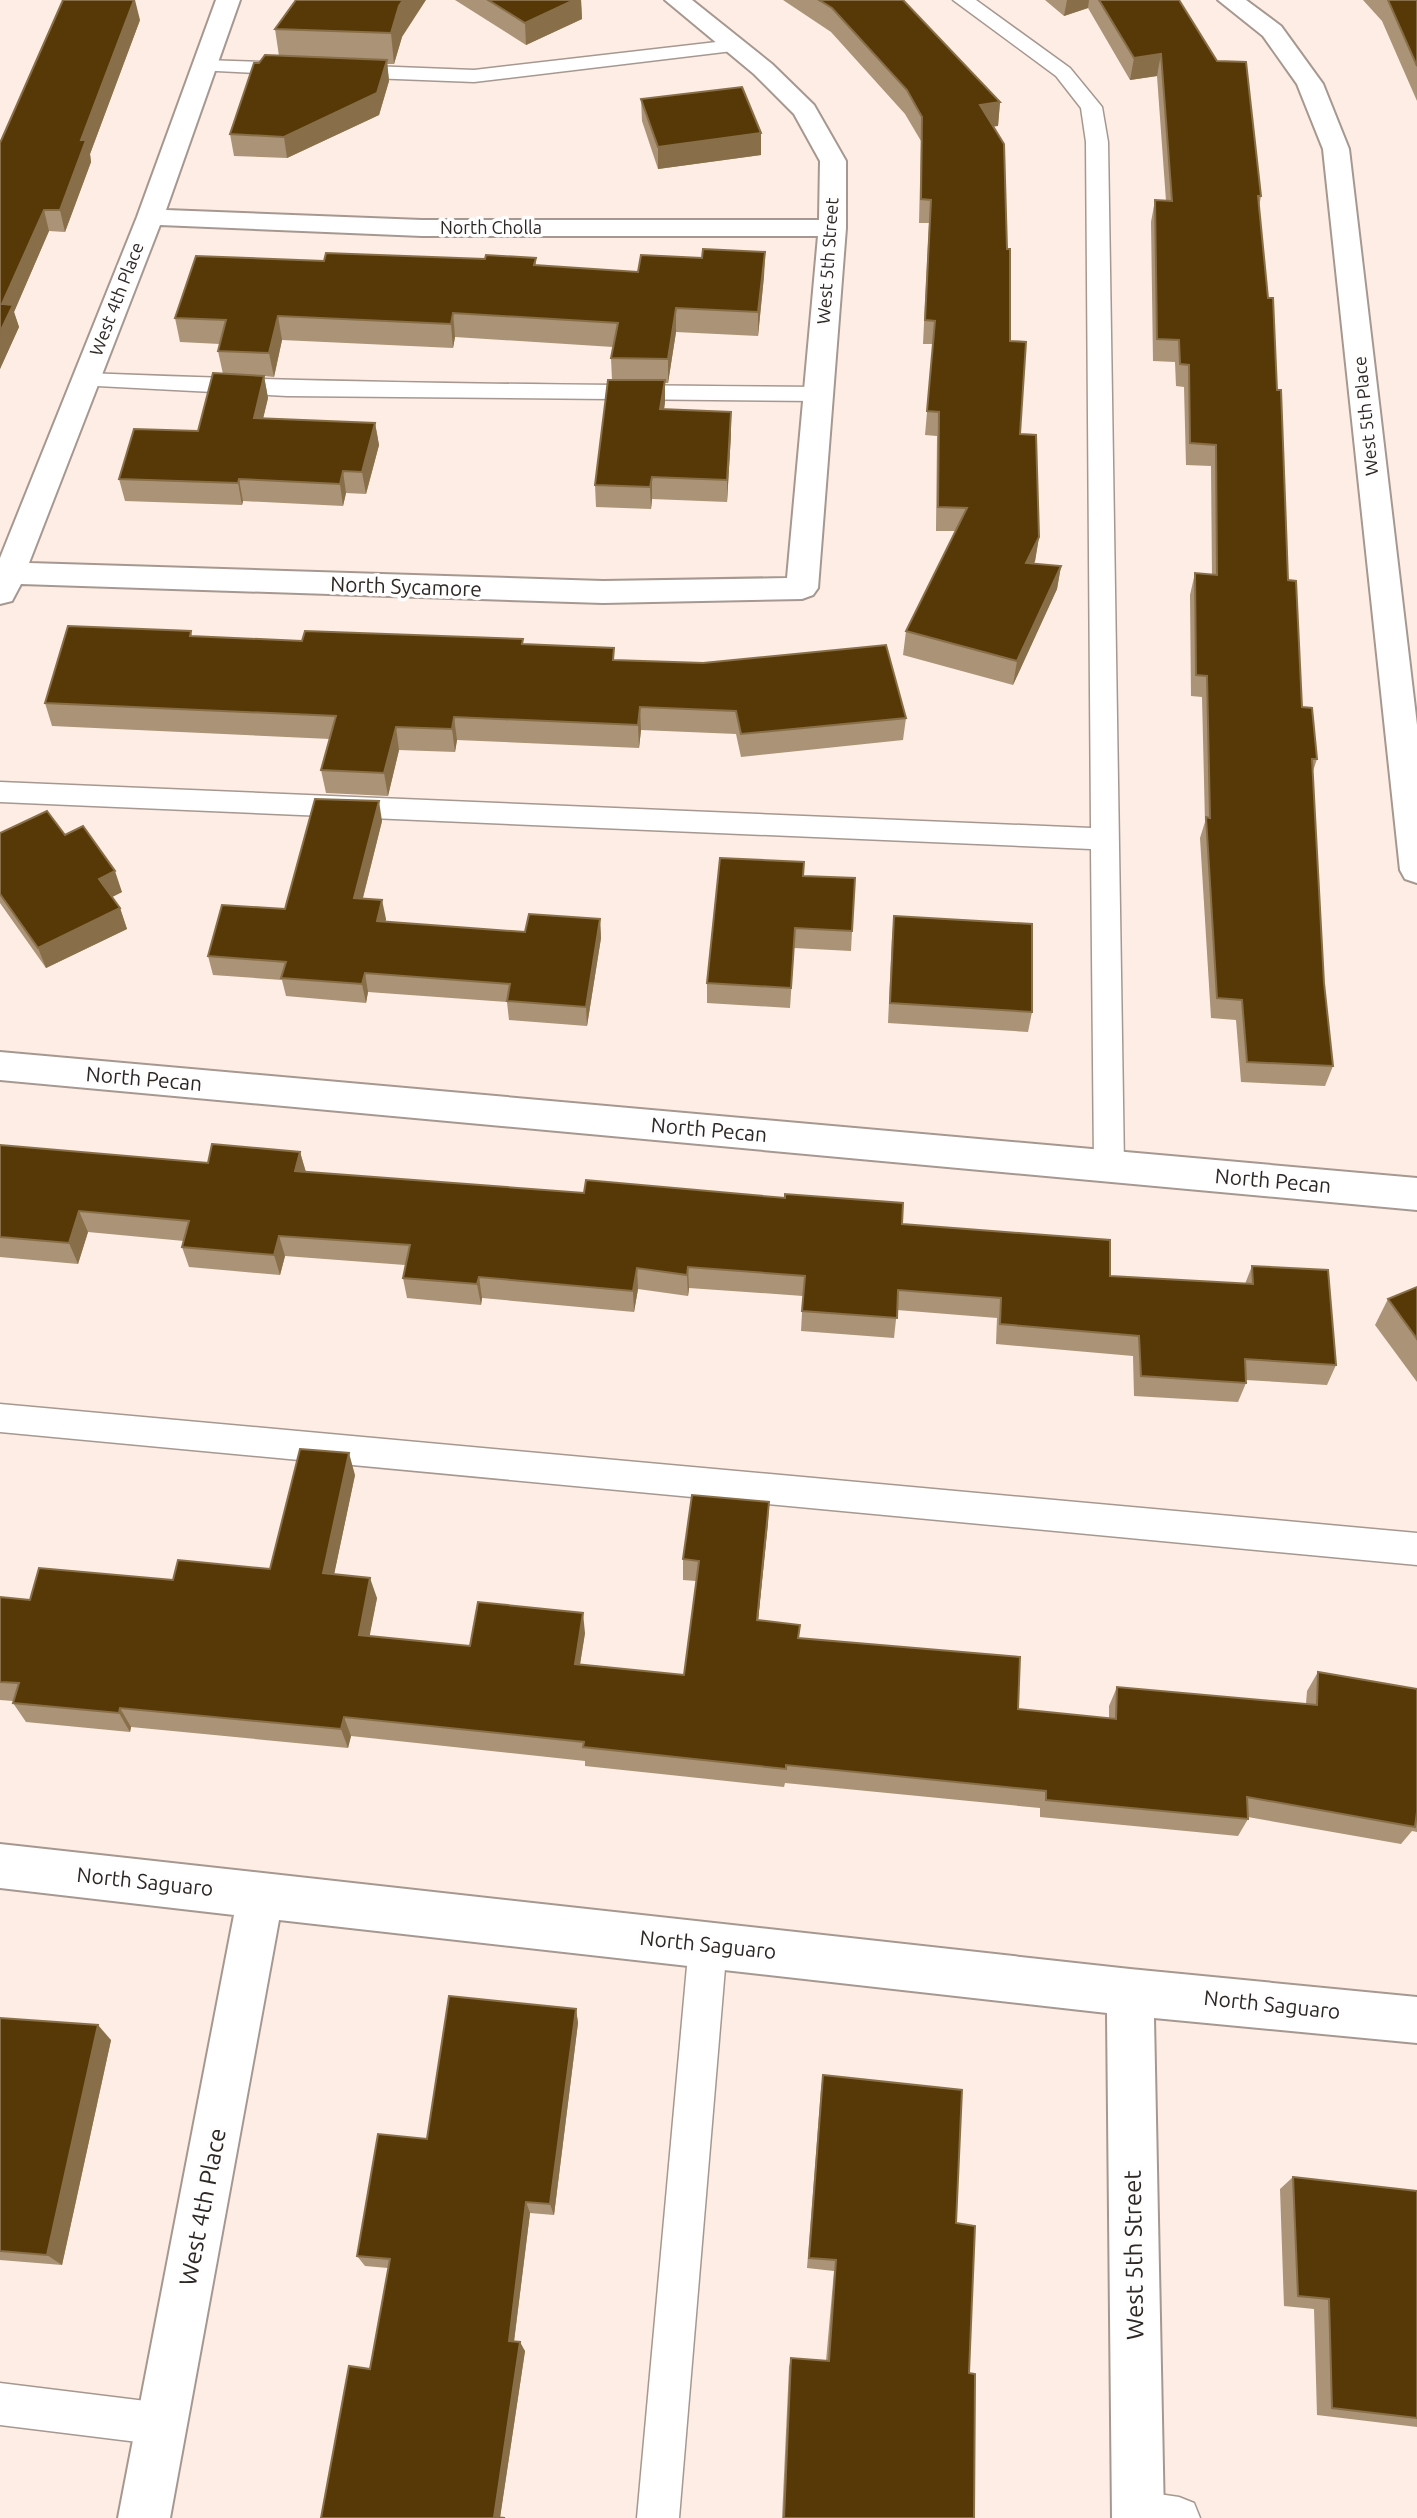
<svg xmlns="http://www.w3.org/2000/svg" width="1417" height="2518" viewBox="0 0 1417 2518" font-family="Ubuntu,sans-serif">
<rect width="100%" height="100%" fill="#fdede5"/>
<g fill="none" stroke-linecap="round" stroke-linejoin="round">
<defs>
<g id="service">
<path d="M953 0H976L1070 68 1102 107 1108 142 1124 1166 1120 1175 1109 1179 1098 1175 1094 1166 1091 849 0 802V782L1091 828 1086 142 1081 108 1056 76Z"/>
<path d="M734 40 741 42 744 46 741 50 474 82 345 77 338 75 335 71 338 67 345 65 474 70Z"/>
<path d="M204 60 294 63 301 65 304 69 301 73 294 75 197 70 194 66 197 62Z"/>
<path d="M86 373C330 383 574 385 818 387L826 389 830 394 826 399 818 401 287 396 78 385 74 380 78 375Z"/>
<path d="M0 1404 1417 1533V1565L0 1432Z"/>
<path d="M708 1925 721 1931 727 1944 679 2518H637L689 1944 695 1931Z"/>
<path d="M0 2383 162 2403 177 2409 183 2424 177 2439 162 2445 0 2425Z"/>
<path d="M1138 2491 1179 2497 1194 2503 1200 2518H1119L1117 2512 1123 2497Z"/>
</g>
<g id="minor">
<path d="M216 0H240L166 210 422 220H819L820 161 794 114 754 74 665 0H692L772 64 814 105 846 161V228L818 588 813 595 802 599 603 603 21 584 12 601 0 604V558L137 217ZM160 225 422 236H818L787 578 603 581 29 563Z"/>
<path d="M1218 0H1246L1281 26 1323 84 1349 149 1417 725V883L1405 879 1400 870 1323 149 1297 84 1263 36Z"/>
<path d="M0 1052 1417 1178V1210L0 1080Z"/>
<path d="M0 1844 1130 1969 1417 1997V2043L1154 2018 1164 2518H1112L1107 2013 279 1920 170 2518H118L234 1915 0 1888Z"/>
</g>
</defs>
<use href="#service" stroke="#a69890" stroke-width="3"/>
<use href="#minor" stroke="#a69890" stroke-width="4"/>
<use href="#service" fill="#fff" fill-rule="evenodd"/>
<use href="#minor" fill="#fff" fill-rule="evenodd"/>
</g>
<g fill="#aa9376">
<path d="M296 0 402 37 394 64H387L389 81 379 115 287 158 234 156 230 134 259 63 279 56 275 29Z"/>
<path d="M455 0H581L582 19 526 45Z"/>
<path d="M783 0H903L1000 102 998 126H993L1007 249 1010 341 1020 434 1039 537 1035 561 1034 564 1061 566 1057 589 1013 685 903 655 906 631 956 531H936L937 436 925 435 933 344H923L929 223H919L921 141 905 114 831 32Z"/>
<path d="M1045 0H1179L1261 196 1259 207 1288 580 1302 707 1317 759 1312 774 1324 983 1333 1066 1325 1086 1241 1082 1236 1020 1211 1018 1200 838 1205 822 1202 697 1191 696 1190 595 1195 573 1212 575 1211 466 1186 465 1184 387 1176 386 1175 362 1153 361 1151 222 1155 200 1166 201 1157 76 1130 80 1088 8 1064 16Z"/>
<path d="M1363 0H1417V101L1382 21Z"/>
<path d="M140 20 90 154 91 162 65 232 49 231 14 312 19 327 0 369V143Z"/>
<path d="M641 99 761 155 658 169 642 121Z"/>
<path d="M765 252 764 276 758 336 676 332 668 383H665V402L664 409 731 412V434L727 502 652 499 651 509 596 507 595 485 612 380 611 358 613 347 455 337 453 348 282 340 274 377 264 376 268 398 263 418 375 423 379 445 366 494 346 493 343 506 243 501 242 505 125 501 119 479 198 431 223 374 218 351 220 344 180 342 175 318 324 261 536 258V265L638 272 702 258Z"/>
<path d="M191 631 192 636 302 641 523 639V644L615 660 906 718 903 740 741 757 736 734 641 730 639 748 457 740 455 752 399 750 388 796 326 793 321 770 330 739 52 726 45 703Z"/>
<path d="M382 821 363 898 386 919 385 922 525 932 600 919 601 938 587 1026 509 1020 507 1002 368 992 366 1003 286 996 282 980 213 975 208 956 285 909Z"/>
<path d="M0 833 65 835 122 892 112 897 120 908 127 929 46 968 0 903Z"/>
<path d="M803 876 852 931 851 951 794 948 790 1008 707 1003V983Z"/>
<path d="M894 916 1032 1012 1028 1032 888 1023 892 936Z"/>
<path d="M0 1145 208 1163 300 1152 306 1172 902 1224 1110 1276 1245 1284 1252 1266 1336 1365 1327 1385 1246 1380V1383L1238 1402 1134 1396 1133 1356 996 1344 997 1318 897 1310 894 1338 801 1331 803 1296 689 1288 688 1296 638 1289 634 1312 482 1298 481 1305 407 1298 403 1278 405 1265 285 1256 280 1275 189 1267 182 1247 184 1241 88 1232 78 1264 0 1257Z"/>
<path d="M1417 1287V1382L1375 1325 1388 1299Z"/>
<path d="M355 1475 334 1574 377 1598 369 1636 470 1646 585 1633 580 1664 684 1675 696 1581 683 1580V1559L769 1502 758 1621 798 1638 1018 1709 1109 1718V1706L1117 1687 1306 1704 1307 1691 1318 1672 1417 1689V1832L1412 1831 1401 1844 1248 1817V1819L1238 1836 1040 1817V1808L785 1783 784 1787 585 1766V1761L351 1736 348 1748 131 1727 130 1732 26 1722 13 1703V1701L0 1700V1597L30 1600 173 1580 270 1569Z"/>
<path d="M576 2009 578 2023 554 2215 530 2213 514 2342 525 2351 500 2517 321 2518 370 2369 388 2268 365 2266 357 2256 427 2139Z"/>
<path d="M0 2018 111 2040 62 2265 0 2260Z"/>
<path d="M823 2075 956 2223 969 2373 974 2518H782L789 2367 791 2358 826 2361 834 2271 807 2268 821 2089Z"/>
<path d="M1293 2177 1417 2191V2427L1317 2415 1314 2309 1284 2306 1280 2189Z"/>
</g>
<g fill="#886f49">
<path d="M134 0H135L140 20 90 154 91 162 65 232 60 210 81 140Z"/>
<path d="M403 0H426L402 37 394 64 391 33 399 6Z"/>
<path d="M574 0H581L582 19 526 45 525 23Z"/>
<path d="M1067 0H1089L1088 8 1064 16Z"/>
<path d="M1161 54 1157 76 1130 80 1134 58Z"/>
<path d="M387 60 389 81 379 115 287 158 284 137Z"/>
<path d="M1000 102 998 126 978 129 980 105Z"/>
<path d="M761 133V155L658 169V147Z"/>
<path d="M44 210 49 231 14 312 19 327 0 369V332L2 304Z"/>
<path d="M765 252 764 276 758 336V312Z"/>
<path d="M676 308V332L668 383V359Z"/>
<path d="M453 313 455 337 453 348 451 324Z"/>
<path d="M278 316 282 340 274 377 269 353Z"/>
<path d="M264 376 268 398 258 440 254 418Z"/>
<path d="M665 380V402L661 431 660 409Z"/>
<path d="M731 412V434L727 502V480Z"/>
<path d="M375 423 379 445 366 494 362 472Z"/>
<path d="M343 471 346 493 343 506 340 484Z"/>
<path d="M652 477V499L651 509 650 487Z"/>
<path d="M239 479 243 501 242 505 238 483Z"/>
<path d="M1039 537 1035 561 1022 587 1026 563Z"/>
<path d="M1061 566 1057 589 1013 685 1017 661Z"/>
<path d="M640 707 641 730 639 748 638 725Z"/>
<path d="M454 717 457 740 455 752 452 729Z"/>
<path d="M396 727 399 750 388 796 384 773Z"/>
<path d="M379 801 382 821 358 917 354 898Z"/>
<path d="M115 871 122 892 106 900 99 879Z"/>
<path d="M382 900 386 919 381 941 377 921Z"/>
<path d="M120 908 127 929 46 968 38 948Z"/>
<path d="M600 919 601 938 587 1026 586 1007Z"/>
<path d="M365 973 368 992 366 1003 362 984Z"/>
<path d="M300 1152 306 1173 295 1171Z"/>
<path d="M79 1211 88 1232 78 1264 69 1243Z"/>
<path d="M279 1236 285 1256 280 1275 274 1255Z"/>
<path d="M688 1267 689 1288 688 1296 687 1275Z"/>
<path d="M637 1268 638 1289 634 1312 633 1291Z"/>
<path d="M479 1277 482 1298 481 1305 477 1284Z"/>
<path d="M349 1453 355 1475 330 1594 323 1573Z"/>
<path d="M769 1502 768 1524 756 1641 757 1620Z"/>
<path d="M370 1578 377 1598 366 1655 359 1635Z"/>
<path d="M583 1613 585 1633 577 1683 575 1664Z"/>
<path d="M120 1708 131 1727 130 1732 119 1713Z"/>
<path d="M344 1717 351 1736 348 1748 341 1729Z"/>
<path d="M576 2009 578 2023 554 2215 550 2204Z"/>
<path d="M98 2025 111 2040 62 2265 47 2255Z"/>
<path d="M526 2202 530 2213 513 2349 509 2341Z"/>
<path d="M520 2342 525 2351 500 2518 494 2517Z"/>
</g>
<g fill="#563906" stroke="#886f49" stroke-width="2">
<path d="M63 0H134L81 140H86L60 210H44L2 304 13 305 0 332V143Z"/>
<path d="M296 0H403L399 6 391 33 275 29Z"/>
<path d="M488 0H574L525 23Z"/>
<path d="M819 0H903L1000 102 980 105 1004 144 1007 249H1010V341L1026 342 1020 434 1036 435 1039 537 1026 563 1061 566 1017 661 906 631 967 508 938 507 939 412 927 411 935 321 925 320 931 200 921 199 922 117 907 90 832 8Z"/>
<path d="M1099 0H1179L1217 61 1246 62 1261 196H1258L1268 298H1273L1277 390H1281L1288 580 1296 581 1302 707 1312 708 1317 759H1312L1324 983 1333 1066 1247 1062 1242 1000 1217 998 1206 817 1210 818 1207 676 1196 675 1195 573 1217 575 1216 445 1190 443 1189 365 1180 364 1179 340 1157 339 1155 200 1172 201 1161 54 1134 58Z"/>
<path d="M1388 0H1417V66Z"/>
<path d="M265 55 387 60 377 93 284 137 230 134 254 63H259Z"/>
<path d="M742 87 761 133 658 147 641 99Z"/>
<path d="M703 249 765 252 758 312 676 308 668 359 611 358 618 323 453 313 451 324 278 316 269 353 218 351 226 320 175 318 196 256 324 261 326 253 485 259 486 255 536 258 534 265 638 272 641 255 702 258Z"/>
<path d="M213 373 264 376 254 418 375 423 362 472 343 471 340 484 239 479 238 483 119 479 134 429 198 431Z"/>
<path d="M608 380H665L660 409 731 412 727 480 652 477 650 487 595 485Z"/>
<path d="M68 626 191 631 190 636 302 641 305 631 523 639 522 644 614 648 613 660 703 663 886 645 906 718 741 734 736 711 640 707 638 725 454 717 452 729 396 727 384 773 321 770 336 716 45 703Z"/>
<path d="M315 799 379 801 354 898 382 900 377 921 525 932 529 914 600 919 586 1007 507 1001 510 984 365 973 362 984 281 978 286 962 208 956 222 905 285 909Z"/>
<path d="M47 811 65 835 83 826 115 871 99 879 120 908 38 948 0 894V833Z"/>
<path d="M720 858 804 862 803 876 855 878 852 931 795 928 791 988 707 983Z"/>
<path d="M894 916 1032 924V1012L890 1003Z"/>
<path d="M212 1144 300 1152 295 1171 584 1193 586 1180 785 1198V1194L903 1203 902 1224 1110 1240V1276L1253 1284 1252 1266 1328 1270 1336 1365 1245 1359 1246 1383 1141 1376 1139 1336 1000 1324 1001 1298 898 1290 897 1318 802 1311 805 1276 688 1267 687 1275 637 1268 633 1291 479 1277 477 1284 403 1278 410 1245 279 1236 274 1255 182 1247 189 1221 79 1211 69 1243 0 1237V1145L208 1163Z"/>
<path d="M1417 1287V1339L1388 1299Z"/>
<path d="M300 1449 349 1453 323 1573 370 1578 359 1635 470 1646 478 1602 583 1613 575 1664 684 1675 699 1561 683 1559 692 1495 769 1502 757 1620 800 1625 798 1638 1020 1657 1018 1709 1116 1719 1117 1687 1317 1705 1318 1672 1417 1689V1812L1415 1827 1247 1797 1248 1819 1046 1800V1791L786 1765V1769L583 1747 584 1742 344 1717 341 1729 120 1708 119 1713 13 1703 19 1683 0 1682V1597L30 1600 39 1568 173 1580 178 1560 270 1569Z"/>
<path d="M449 1996 576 2009 550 2204 526 2202 509 2341 520 2342 494 2517 505 2518H321L349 2366 370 2369 390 2259 357 2256 378 2134 427 2139Z"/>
<path d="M0 2018 98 2025 47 2255 0 2251Z"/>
<path d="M823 2075 962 2090 956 2223 975 2226 969 2373 975 2374 974 2518H784L791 2358 829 2361 836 2260 809 2258Z"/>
<path d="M1293 2177 1417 2191V2418L1332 2408 1329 2299 1298 2296Z"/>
</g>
<g text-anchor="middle" stroke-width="7" stroke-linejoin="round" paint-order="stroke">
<g font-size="18" fill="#2e2825" stroke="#fefefe">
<text x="491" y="234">North Cholla</text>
<text transform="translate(828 261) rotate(-86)" y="6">West 5th Street</text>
<text transform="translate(117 299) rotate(-69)" y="6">West 4th Place</text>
<text transform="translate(1366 416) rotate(-96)" y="6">West 5th Place</text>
</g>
<g font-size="21" fill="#2e2825" stroke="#fefefe">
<text transform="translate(406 587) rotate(2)" y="7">North Sycamore</text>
<text transform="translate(144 1079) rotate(5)" y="7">North Pecan</text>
<text transform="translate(709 1130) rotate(5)" y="7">North Pecan</text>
<text transform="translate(1273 1181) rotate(5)" y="7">North Pecan</text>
<text transform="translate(145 1882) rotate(6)" y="7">North Saguaro</text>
<text transform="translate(708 1945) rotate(6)" y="7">North Saguaro</text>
<text transform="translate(1272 2005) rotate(6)" y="7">North Saguaro</text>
</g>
<g font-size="24" fill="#2e2825" stroke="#fefefe">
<text transform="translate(203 2207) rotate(-79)" y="8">West 4th Place</text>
<text transform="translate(1134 2255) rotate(-91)" y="8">West 5th Street</text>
</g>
</g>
</svg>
